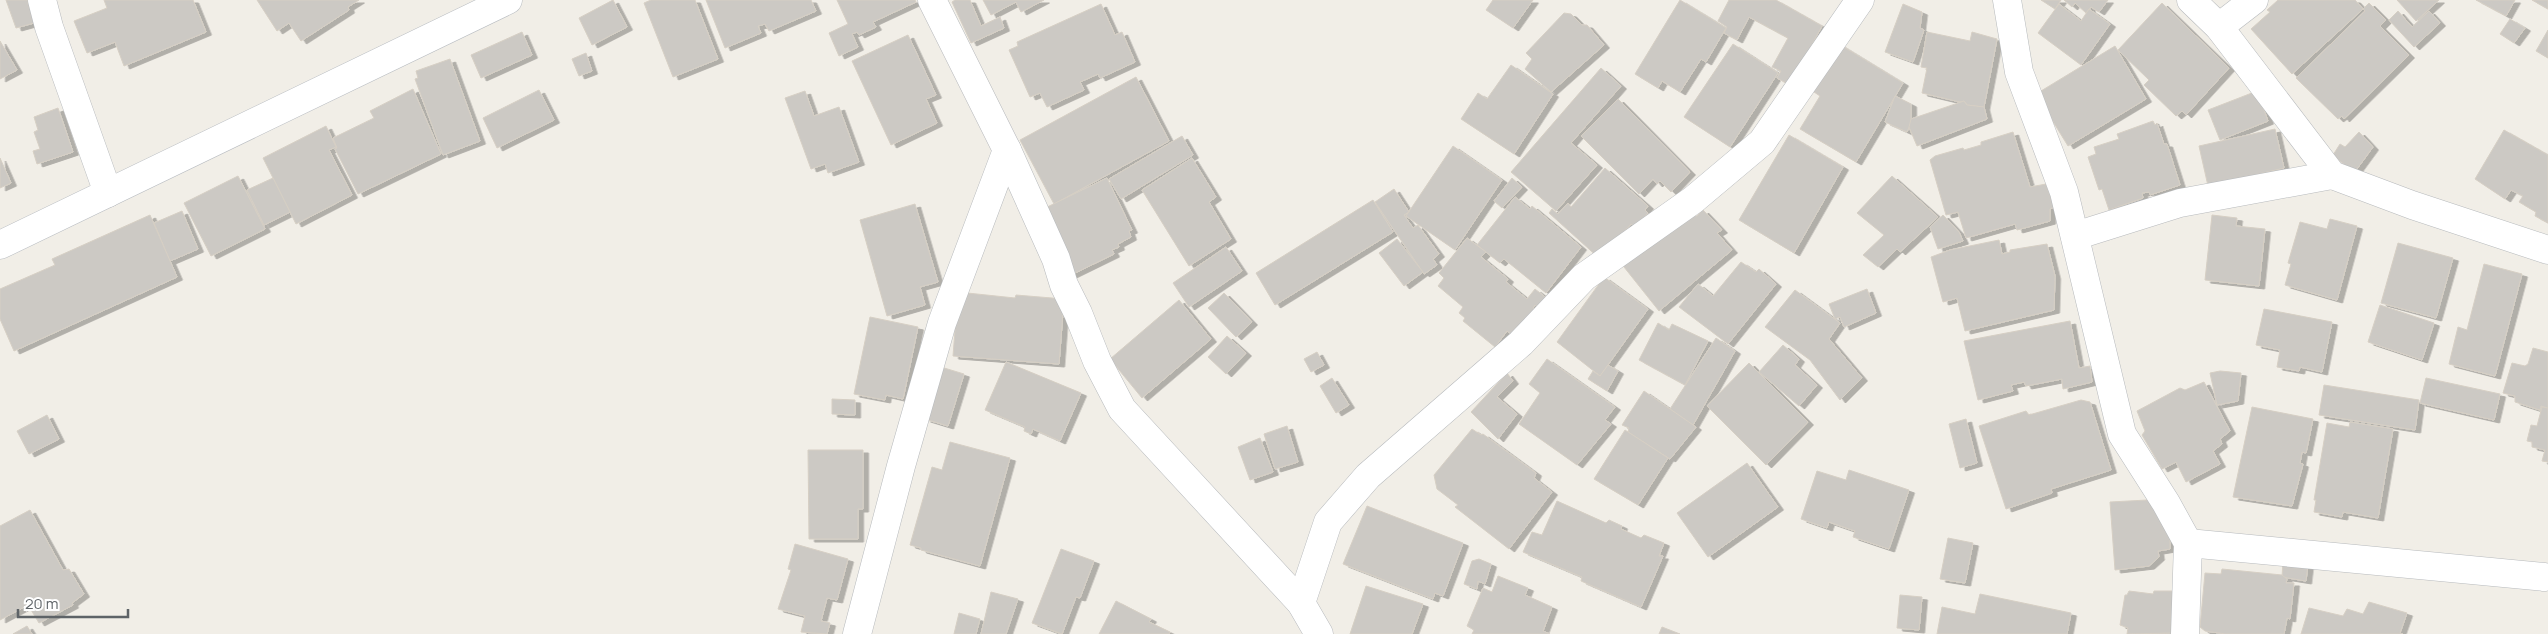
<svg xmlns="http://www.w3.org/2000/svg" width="2548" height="634" viewBox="0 0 2548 634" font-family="Manrope,sans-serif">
<defs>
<filter id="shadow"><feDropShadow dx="5.5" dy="3" stdDeviation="0" flood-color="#0004"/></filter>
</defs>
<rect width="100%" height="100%" fill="#f1eee7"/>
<g fill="#ccc9c4" stroke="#d6cfc4" filter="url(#shadow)">
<path d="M6 0H27L34 23 16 28Z"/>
<path d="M104 0H193L206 32 124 66 115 42 87 53 74 21 107 8Z"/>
<path d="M257 0H359L348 7 349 10 301 41 289 23 277 31Z"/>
<path d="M613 0 627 27 592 45 579 18Z"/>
<path d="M651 0H695L718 59 673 77 644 3Z"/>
<path d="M706 0H811L816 11 769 31 765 24 758 26 761 33 725 48Z"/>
<path d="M837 0H915L916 2 873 22 876 27 859 35 857 32 852 34 858 47 839 56 829 33 848 24Z"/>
<path d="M955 0H970L981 26 1000 17 1004 28 971 43 952 2Z"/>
<path d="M983 0H1044L1021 12 1016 2 991 15Z"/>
<path d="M1493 0H1533L1513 28 1486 10Z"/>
<path d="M1680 0 1726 28 1706 62 1701 59 1680 92 1662 81 1658 88 1635 74Z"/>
<path d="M1729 0H1776L1822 26 1790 85 1777 78 1781 71 1772 67 1788 38 1749 17 1737 40 1724 33 1727 27 1718 21Z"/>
<path d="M2041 0H2061L2055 9Z"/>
<path d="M2064 0H2108L2099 12 2091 7 2086 13 2075 3 2072 7Z"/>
<path d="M2278 0H2355L2363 9 2292 74 2251 29 2270 12 2267 10Z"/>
<path d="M2397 0H2439L2416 21Z"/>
<path d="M2476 0H2515L2506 16Z"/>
<path d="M2532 0H2548V9Z"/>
<path d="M2162 3 2229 68 2186 115 2182 111 2176 116 2144 85 2149 80 2118 50Z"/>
<path d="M2369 3 2386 20 2380 26 2409 55 2344 119 2342 116 2338 119 2296 78 2365 11 2363 9Z"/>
<path d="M1101 4 1115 35 1122 32 1135 62 1100 78 1098 74 1080 82 1084 90 1047 107 1040 93 1030 97 1009 50 1018 46 1017 42Z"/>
<path d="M1903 4 1922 12 1920 28 1924 30 1913 62 1885 52Z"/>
<path d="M2059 4 2081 21 2089 9 2110 24 2081 65 2038 33Z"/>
<path d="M2398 11 2412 27 2429 11 2440 23 2414 47 2389 20Z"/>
<path d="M1564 13 1571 14 1582 25H1587L1604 45 1551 92 1525 69 1532 59 1526 53Z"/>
<path d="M2510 19 2525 28 2514 43 2500 34Z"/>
<path d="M2548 30V58L2536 51Z"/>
<path d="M522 32 532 55 481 78 471 55Z"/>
<path d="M1927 32 1970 41 1972 32 1997 39 1984 107 1967 105 1964 101 1960 102 1922 93 1927 68 1921 67Z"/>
<path d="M908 35 936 95 926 99 937 123 891 145 852 61Z"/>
<path d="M0 41 17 70 0 79Z"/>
<path d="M1733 44 1778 73 1730 147 1684 117Z"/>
<path d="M1839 44 1903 83 1856 162 1800 129 1820 96 1811 90Z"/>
<path d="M2115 46 2146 99 2068 146 2036 94Z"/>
<path d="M586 53 592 71 579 76 572 59Z"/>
<path d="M450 59 480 141 443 155 415 79 418 78 416 71Z"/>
<path d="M1511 65 1553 94 1514 154 1461 119 1478 93 1487 99Z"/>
<path d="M1601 68 1621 86 1571 143 1597 165 1556 211 1511 172Z"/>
<path d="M1136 77 1169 141 1054 204 1020 140Z"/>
<path d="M413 89 441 154 358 194 335 149 337 148 333 138 374 118 370 111Z"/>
<path d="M539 90 554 120 497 148 483 118Z"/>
<path d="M805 91 814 116 839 107 859 162 828 173 825 164 811 169 785 98Z"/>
<path d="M2257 91 2268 121 2220 140 2208 110Z"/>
<path d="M1895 96 1911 104V122L1907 132 1885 122Z"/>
<path d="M1618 99 1690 172 1671 192 1660 181 1657 184 1653 179 1639 194 1581 136Z"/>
<path d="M1964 101 1967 105 1984 107 1987 119 1917 146 1909 127 1911 119Z"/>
<path d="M58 108 73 152 37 164 33 151 40 149 34 132 38 130 34 117Z"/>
<path d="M2153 121 2155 125 2157 123 2164 144H2167L2180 185 2150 195 2149 192 2142 193 2143 198 2109 210 2102 189 2099 190 2088 157 2096 154 2094 147 2119 139 2117 134Z"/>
<path d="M326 126 336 147 329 150 352 195 296 224 263 158Z"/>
<path d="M2275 129 2284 168 2208 186 2199 146Z"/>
<path d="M2504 130 2548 155V223L2535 216 2536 212 2519 202 2523 196 2511 190 2505 199 2475 179Z"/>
<path d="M2013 132 2030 187 2046 184 2054 207 2050 209V221L2017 230 2015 224 1966 238 1958 212 1946 215 1930 160 1935 156 1963 148 1964 150 1981 145V142Z"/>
<path d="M2359 132 2373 147 2354 173 2333 155 2340 144 2345 147Z"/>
<path d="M1789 135 1843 167 1794 253 1739 220Z"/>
<path d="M1182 136 1193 155 1121 199 1109 179Z"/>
<path d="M1453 146 1502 180 1455 250 1406 216Z"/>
<path d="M0 158 11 183 0 188Z"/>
<path d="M1192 158 1216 197 1209 202 1231 239 1189 266 1142 190Z"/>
<path d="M1605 168 1648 206 1645 210 1648 213 1635 228 1631 224 1600 259 1549 213 1552 209 1558 214 1568 203 1571 207Z"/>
<path d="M238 176 265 229 211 256 184 203Z"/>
<path d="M1892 176 1938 217 1900 252 1897 249 1878 267 1863 255 1884 235 1857 213Z"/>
<path d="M273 178 290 212 264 225 247 190Z"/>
<path d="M1107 178 1132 230 1129 231 1131 237 1118 244 1119 247 1112 250 1114 254 1071 275 1041 210Z"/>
<path d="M1512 178 1522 187 1502 208 1494 201Z"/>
<path d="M1394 189 1409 212 1404 215 1413 228 1418 225 1439 254 1433 259 1437 265 1424 274 1375 202Z"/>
<path d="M1515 197 1530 209 1532 206 1581 247 1546 293 1504 259 1500 263 1477 245Z"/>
<path d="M1373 200 1393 232 1275 305 1256 273Z"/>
<path d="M915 204 938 282 920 287 925 305 887 316 860 220Z"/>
<path d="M1703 210 1722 230 1717 233 1732 250 1659 311 1620 262 1685 215 1697 216Z"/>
<path d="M182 211 198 249 170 261 154 223Z"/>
<path d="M150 215 177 277 14 351 0 319V289L55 265 52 259Z"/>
<path d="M1943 215 1959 232 1963 241 1938 249 1930 227Z"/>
<path d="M2212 215 2237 218 2236 226 2265 229 2259 286 2205 280Z"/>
<path d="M2330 219 2357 226 2337 300 2285 285 2291 264 2288 263 2300 222 2327 229Z"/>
<path d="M1467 238 1486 252 1481 257 1508 279 1506 282 1527 299 1535 289 1554 304 1546 314 1535 305 1533 308 1540 314 1519 340 1507 331 1495 347 1463 321 1465 318 1459 313 1463 307 1438 286 1444 278 1439 273Z"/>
<path d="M1397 239 1423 272 1404 286 1379 253Z"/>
<path d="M1999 240 2002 254 2010 252V250L2047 244 2055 276 2054 310 1965 331 1957 298 1943 302 1931 257 1950 250Z"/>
<path d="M2398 243 2453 258 2436 318 2381 303Z"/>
<path d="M1226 247 1242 271 1189 307 1173 283Z"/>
<path d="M1741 262 1756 272 1759 269 1776 284 1728 344 1679 307 1698 284 1713 296Z"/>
<path d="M2484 264 2522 274 2495 376 2449 364 2458 327 2467 330Z"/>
<path d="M1604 277 1648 309 1600 376 1557 342Z"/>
<path d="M1867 289 1876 313 1844 327 1840 317 1835 319 1829 304Z"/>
<path d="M1795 290 1840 323 1829 339 1862 378 1840 400 1810 360 1765 327Z"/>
<path d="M958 292 1015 298 1016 295 1064 299 1059 364 953 356Z"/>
<path d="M1224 293 1252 322 1236 337 1208 308Z"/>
<path d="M1179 300 1211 339 1142 398 1110 359Z"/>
<path d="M2380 305 2434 323 2422 360 2368 342Z"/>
<path d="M2264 309 2332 322 2322 372 2300 367 2299 371 2277 367 2280 350 2256 345Z"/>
<path d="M870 317 918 327 903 399 886 395 885 400 854 394Z"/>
<path d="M2070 321 2079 368 2090 366 2092 382 2063 389 2062 379 2026 386 2024 382 2011 385 2013 391 1978 400 1964 341Z"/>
<path d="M1658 323 1669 330 1672 324 1708 341 1685 385 1639 360Z"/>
<path d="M1227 336 1246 353 1226 374 1208 357Z"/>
<path d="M1716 338 1735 351 1693 425 1670 409Z"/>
<path d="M1783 345 1799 359 1795 365 1817 385 1799 406 1759 372Z"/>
<path d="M2533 348 2548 352V408L2541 406 2540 410 2515 402V396L2503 393 2512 363 2525 366 2528 364Z"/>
<path d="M1317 352 1324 365 1311 372 1304 359Z"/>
<path d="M1547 359 1615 407 1605 420 1611 424 1577 465 1519 424 1540 393 1529 384Z"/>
<path d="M1006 362 1081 393 1060 441 1033 429 1031 434 1024 431 1025 427 985 410Z"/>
<path d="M1749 363 1808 422 1766 465 1707 406Z"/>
<path d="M1608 365 1618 371 1607 391 1588 379 1593 371 1600 376Z"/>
<path d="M941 367 964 374 948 426 925 419Z"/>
<path d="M2220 371 2241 373 2238 401 2217 405 2210 373Z"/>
<path d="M1507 373 1513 381 1497 397 1517 414 1498 439 1471 412Z"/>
<path d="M1332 378 1349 405 1336 413 1320 386Z"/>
<path d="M2426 378 2500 394 2494 420 2420 403Z"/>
<path d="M2204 382 2230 431 2220 439 2222 444 2213 451 2220 464 2186 482 2176 462 2162 469 2142 435 2145 431 2137 411 2180 388 2185 390Z"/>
<path d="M2324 385 2419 400 2415 430 2319 415Z"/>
<path d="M1644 391 1696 427 1670 459 1628 432 1629 428 1622 425Z"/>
<path d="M832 399 855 400V415L832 414Z"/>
<path d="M2081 400 2090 402 2111 470 2051 489 2052 493 2006 509 1979 426 2026 411 2029 415Z"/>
<path d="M2252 407 2313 419 2306 453 2302 452 2300 463 2303 464 2292 506 2233 497Z"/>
<path d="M2542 407 2548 408V462L2542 461 2545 450 2532 447V442L2527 441 2531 425 2537 426Z"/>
<path d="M47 415 59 439 29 454 17 431Z"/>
<path d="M1966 419 1977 463 1960 468 1949 424Z"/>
<path d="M2350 422 2393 429 2378 518 2343 512 2342 517 2314 512 2316 500H2314L2327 423 2349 427Z"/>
<path d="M1287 426 1298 462 1275 469 1264 434Z"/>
<path d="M1472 429 1481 435 1483 434 1536 473 1534 478 1552 492 1509 549 1455 507 1458 505 1437 489 1434 475Z"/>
<path d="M1625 430 1668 458 1638 505 1594 479Z"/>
<path d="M1260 438 1273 472 1250 480 1238 447Z"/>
<path d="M950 442 1010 458 980 566 921 550V548L910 545 932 467 942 470Z"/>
<path d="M808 450H863V509H858V539H809Z"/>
<path d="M1747 463 1778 507 1708 557 1677 513Z"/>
<path d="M1849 470 1909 490 1889 549 1853 537 1855 531 1829 522 1827 528 1801 519 1817 471 1846 480Z"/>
<path d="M2147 500 2170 524V549L2158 551 2159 557 2149 566 2115 570 2110 502Z"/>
<path d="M1557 501 1606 523 1609 520 1622 526 1621 529 1641 538 1644 535 1664 543 1659 556H1663L1641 607 1581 581 1582 577 1523 552 1532 532 1542 535Z"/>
<path d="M1367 506 1463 543 1443 596 1435 593 1433 599 1343 564Z"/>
<path d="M30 510 63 570 69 569 84 594 72 603 73 605 39 623 28 605 0 620V526Z"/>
<path d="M1948 538 1973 543 1965 583 1940 579Z"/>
<path d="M795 544 848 559 837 600 827 598 821 621 830 623 827 634 801 632 805 616 778 609 791 570 788 569Z"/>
<path d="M1061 549 1094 561 1080 598 1076 597 1062 634 1032 623Z"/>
<path d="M1479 559 1491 564 1485 584 1478 581 1477 589 1464 584 1472 561Z"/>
<path d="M2283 561 2308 564 2306 581 2282 577Z"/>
<path d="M2222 569 2282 575 2287 579 2286 583H2294L2290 619 2287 618 2284 634H2226L2205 631 2200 627 2205 573 2221 574Z"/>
<path d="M1498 576 1528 588 1525 595 1552 607 1543 631 1550 634H1472L1474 630 1467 626 1483 588 1492 592Z"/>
<path d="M1366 586 1423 604 1412 634H1350Z"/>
<path d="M2129 591 2153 594 2154 591H2177L2174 633 2127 634 2128 628 2120 625 2125 595H2127Z"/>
<path d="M991 592 1018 599 1006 634H981Z"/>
<path d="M1980 594 2071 613 2067 634H1937L1942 607 1975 614Z"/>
<path d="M1900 595 1922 597 1919 630 1897 628Z"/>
<path d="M1116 601 1151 619 1149 622 1170 632 1169 634H1099Z"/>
<path d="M2369 602 2407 613 2400 633 2403 634H2301L2309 608 2343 616 2347 609 2363 614Z"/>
<path d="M959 613 980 619 976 634H954Z"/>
<path d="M27 626 32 634H13Z"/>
<path d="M1662 627 1680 634H1659Z"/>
</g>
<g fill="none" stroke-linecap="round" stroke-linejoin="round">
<defs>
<g id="street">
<path d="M42 0 49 27 108 193"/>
<path d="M2007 0 2019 72 2064 192 2122 434 2166 503 2188 543 2185 634"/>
<path d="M2191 0 2219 27 2332 175 2412 205 2548 250"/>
<path d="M2219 27 2254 0"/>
<path d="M1007 150 1056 259 1064 285 1078 313 1097 361 1122 409 1301 603"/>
<path d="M2075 236 2180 203 2332 175"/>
<path d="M2188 543 2544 577"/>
<path d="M857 634 901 466 942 323 1007 150 932 0"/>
<path d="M1319 634 1301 603 1328 522 1368 476 1521 343 1584 277 1693 200 1762 142 1860 0"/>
</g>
<path id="secondary" d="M0 245 508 0"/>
</defs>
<use href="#street" stroke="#b7babd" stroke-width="29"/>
<use href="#secondary" stroke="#b8bcc1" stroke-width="29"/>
<use href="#street" stroke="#fff" stroke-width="28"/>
<use href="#secondary" stroke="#fff" stroke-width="28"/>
</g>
<path d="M18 609v8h110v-8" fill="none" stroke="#5e6367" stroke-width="2.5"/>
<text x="25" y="609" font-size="15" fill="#5e6367" stroke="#ffffff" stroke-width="4" paint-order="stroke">20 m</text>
</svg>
